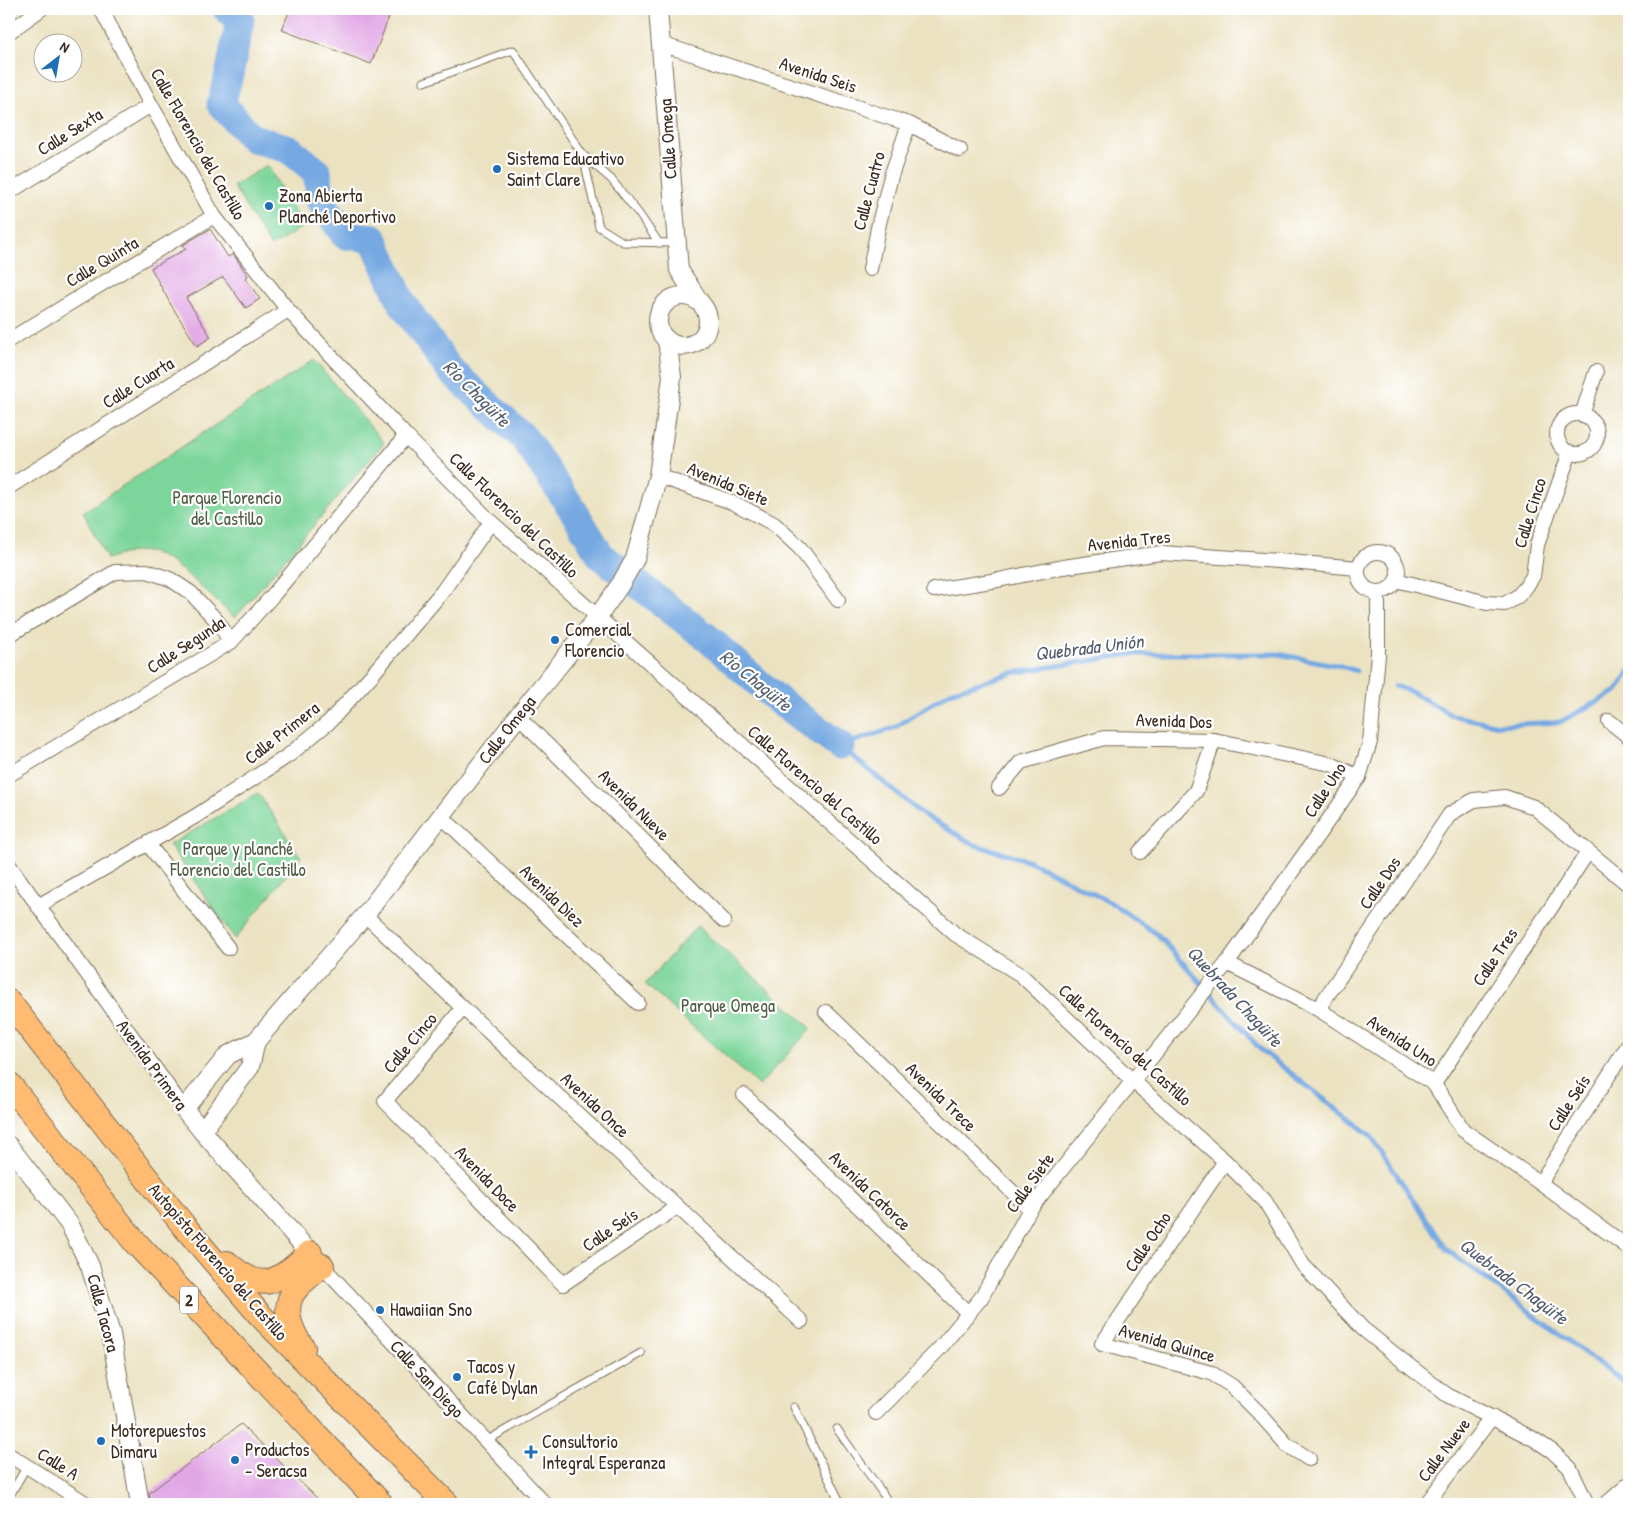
<svg xmlns="http://www.w3.org/2000/svg" width="1638" height="1513" viewBox="0 0 1638 1513" font-family="'Patrick Hand',sans-serif">
<rect width="100%" height="100%" fill="#fff"/>
<filter id="ink" filterUnits="userSpaceOnUse"><feTurbulence type="fractalNoise" baseFrequency=".02" numOctaves="2"/><feDisplacementMap in="SourceGraphic" scale="10" xChannelSelector="R" yChannelSelector="G"/><feConvolveMatrix kernelMatrix="1 2 1 2 8 2 1 2 1" color-interpolation-filters="sRGB"/></filter>
<filter id="wash" filterUnits="userSpaceOnUse"><feTurbulence type="fractalNoise" baseFrequency=".0096" numOctaves="4" result="noise"/><feDisplacementMap in="SourceGraphic" scale="20" xChannelSelector="R" yChannelSelector="G"/><feGaussianBlur stdDeviation="1.12" result="paint"/><feColorMatrix in="noise" values="0 0 0 0 0 0 0 0 0 0 0 0 0 0 0 0 0 1.4 0 .05"/><feComposite in="paint" operator="in"/></filter>
<g filter="url(#wash)">
<rect width="100%" height="100%" fill="#ebe2c1"/>
<g fill="#7cd59a" stroke="#5c805c">
<path d="M267 165 304 226 271 247 233 186Z"/>
<path d="M314 360 384 443 235 618C213 599 176 558 149 552 135 549 120 555 107 559L83 512Z"/>
<path d="M258 793 301 857 235 939 169 845Z"/>
<path d="M697 926 811 1028 759 1086 645 984Z"/>
</g>
<g fill="none" stroke-linecap="round" stroke-linejoin="round">
<g stroke="#76a9e2" stroke-width="5">
<path d="M1395 686 1412 692 1454 716 1499 725 1560 722 1617 691 1629 672"/>
<path d="M840 746 922 814 975 845 1030 861 1113 904 1158 935 1261 1050 1370 1135 1447 1250 1629 1386"/>
<path d="M840 746 894 728 950 692 1012 673 1132 654H1278L1341 666 1356 671"/>
</g>
<path stroke="#76a9e2" stroke-width="29" d="M227 9 240 20 230 71 221 104 252 138 289 149 317 172 321 202 345 235 373 238 402 303 450 370 524 438 573 510 601 556 704 635 779 701 840 746"/>
</g>
<g id="blocks">
<g fill="#e1a7e5">
<path d="M290 9H392L371 64 282 30Z"/>
<path d="M210 229 228 257 233 254 238 261 248 276 245 278 260 299 246 308 223 277 186 298 211 337 197 346 171 305 151 268 186 249 183 245Z"/>
<path d="M241 1424 323 1504H150L149 1493Z"/>
</g>
</g>
</g>
<g filter="url(#ink)">
<use href="#blocks" fill-opacity="0" stroke="#796a57" stroke-width="1"/>
<g fill="none" stroke-linecap="round" stroke-linejoin="round">
<defs>
<g id="service">
<path d="M424 82 513 50 583 155 611 179 639 214 659 243"/>
<path d="M583 155 599 227 623 242 675 243"/>
<path d="M794 1407 841 1504"/>
<path d="M837 1429 890 1504"/>
<path d="M486 1441 641 1353"/>
<path d="M9 1497 27 1466"/>
</g>
<g id="minor">
<path d="M101 9 151 105 214 216 288 310 406 436 491 522 955 934 1021 975 1134 1082 1225 1161 1265 1201 1303 1265 1363 1329 1403 1361 1447 1395 1532 1438 1552 1451 1570 1468 1587 1504"/>
<path d="M9 32 41 9"/>
<path d="M661 44 909 124 960 150"/>
<path d="M9 192 151 105"/>
<path d="M870 269 879 223 891 176 909 124"/>
<path d="M9 340 214 216"/>
<circle cx="1577" cy="434" r="20"/>
<path d="M1582 415 1596 372"/>
<path d="M658 476 734 503 774 524 800 548 838 600"/>
<path d="M9 487 288 310"/>
<circle cx="1378" cy="572" r="20"/>
<path d="M1396 580 1487 603 1505 604 1518 596 1526 587 1533 576 1537 545 1570 452"/>
<path d="M934 590 998 580 1063 567 1161 553 1279 561 1358 568"/>
<path d="M9 635 115 572 147 571 170 579 191 593 217 621 231 642"/>
<path d="M518 716 724 921"/>
<path d="M1609 721 1629 737"/>
<path d="M9 775 231 642 274 594 406 436"/>
<path d="M999 788 1021 762 1104 738 1214 740 1331 764 1359 777"/>
<path d="M441 816 638 1003"/>
<path d="M148 844 228 948"/>
<path d="M1140 852 1196 791 1214 740"/>
<path d="M9 865 184 1109"/>
<path d="M38 906 196 816 289 755 329 722 370 677 442 592 491 522"/>
<path d="M365 915 463 1008 801 1321"/>
<path d="M1227 963 1318 1009 1434 1084 1463 1130 1540 1183 1629 1248"/>
<path d="M463 1008 385 1101 563 1284 677 1207"/>
<path d="M1318 1009 1450 814 1474 800 1505 797 1534 807 1629 885"/>
<path d="M826 1012 1030 1209"/>
<path d="M1434 1084 1588 852"/>
<path d="M744 1095 969 1314"/>
<path d="M1225 1161 1102 1344 1211 1373 1232 1386 1260 1414 1287 1445 1309 1459"/>
<path d="M1540 1183 1629 1044"/>
<path d="M322 1266 545 1504"/>
<path d="M876 1413 940 1348 981 1298 1030 1209 1227 963 1359 777 1370 742 1378 655V592"/>
<path d="M9 1455 87 1504"/>
<path d="M1426 1504 1492 1417"/>
<path d="M1606 1504 1629 1484"/>
</g>
<g id="tertiary">
<path d="M658 9 679 270 699 301"/>
<circle cx="683" cy="321" r="25"/>
<path d="M202 1131 250 1067 256 1041"/>
<path d="M9 1146 70 1225 90 1266 111 1334 140 1504"/>
<path d="M318 1262 202 1131 184 1109 228 1055 256 1041 365 915 518 716 597 618 620 585 635 559 658 476 672 377 667 340"/>
</g>
<g id="trunk">
<path d="M9 1002 184 1226 260 1315 447 1504"/>
<path d="M9 1084 135 1242 381 1504"/>
<path d="M227 1263C264 1296 278 1281 310 1253"/>
<path d="M303 1348C291 1332 281 1308 295 1290 302 1281 313 1273 322 1266"/>
</g>
</defs>
<use href="#service" stroke="#796a57" stroke-width="9"/>
<use href="#minor" stroke="#796a57" stroke-width="16"/>
<use href="#tertiary" stroke="#796a57" stroke-width="20"/>
<use href="#trunk" stroke="#796a57" stroke-width="26"/>
<use href="#service" stroke="#fff" stroke-width="7"/>
<use href="#minor" stroke="#fff" stroke-width="14"/>
<use href="#tertiary" stroke="#fff" stroke-width="18"/>
<use href="#trunk" stroke="#febb71" stroke-width="24"/>
</g>
</g>
<g fill="#1f6fb2" stroke="#fff" stroke-width="2">
<circle cx="497" cy="169" r="5"/>
<circle cx="269" cy="206" r="5"/>
<circle cx="555" cy="640" r="5"/>
<circle cx="380" cy="1310" r="5"/>
<circle cx="457" cy="1377" r="5"/>
<circle cx="101" cy="1441" r="5"/>
<path d="M528.5 1444.5h5v5h5v5h-5v5h-5v-5h-5v-5h5z"/>
<circle cx="235" cy="1460" r="5"/>
</g>
<g text-anchor="middle" stroke-width="4.5" stroke-linejoin="round" paint-order="stroke">
<rect fill="#fff" stroke="#766a62" stroke-width="1" x="180" y="1286.5" width="18" height="27" rx="4"/>
<g font-size="16" font-weight="bold" fill="#3b2a1e">
<text x="189" y="1306">2</text>
</g>
<g font-size="18" fill="#3b2a1e" stroke="#fff">
<text transform="translate(818 75) rotate(18)" y="6">Avenida Seis</text>
<text transform="translate(70 132) rotate(-32)" y="6">Calle Sexta</text>
<text transform="translate(668 139) rotate(-94)" y="6">Calle Omega</text>
<text transform="translate(198 144) rotate(60)" y="6">Calle Florencio del Castillo</text>
<text transform="translate(869 191) rotate(-75)" y="6">Calle Cuatro</text>
<text transform="translate(102 262) rotate(-31)" y="6">Calle Quinta</text>
<text transform="translate(138 383) rotate(-32)" y="6">Calle Cuarta</text>
<text transform="translate(728 484) rotate(23)" y="6">Avenida Siete</text>
<text transform="translate(1530 513) rotate(-73)" y="6">Calle Cinco</text>
<text transform="translate(514 515) rotate(44)" y="6">Calle Florencio del Castillo</text>
<text transform="translate(1129 541) rotate(-6)" y="6">Avenida Tres</text>
<text transform="translate(186 645) rotate(-33)" y="6">Calle Segunda</text>
<text transform="translate(1174 721) rotate(2)" y="6">Avenida Dos</text>
<text transform="translate(507 730) rotate(-52)" y="6">Calle Omega</text>
<text transform="translate(282 733) rotate(-38)" y="6">Calle Primera</text>
<text transform="translate(815 785) rotate(41)" y="6">Calle Florencio del Castillo</text>
<text transform="translate(1325 790) rotate(-57)" y="6">Calle Uno</text>
<text transform="translate(634 805) rotate(45)" y="6">Avenida Nueve</text>
<text transform="translate(1380 883) rotate(-56)" y="6">Calle Dos</text>
<text transform="translate(552 896) rotate(44)" y="6">Avenida Diez</text>
<text transform="translate(1495 957) rotate(-56)" y="6">Calle Tres</text>
<text transform="translate(1402 1041) rotate(33)" y="6">Avenida Uno</text>
<text transform="translate(410 1043) rotate(-50)" y="6">Calle Cinco</text>
<text transform="translate(1125 1045) rotate(42)" y="6">Calle Florencio del Castillo</text>
<text transform="translate(152 1065) rotate(54)" y="6">Avenida Primera</text>
<text transform="translate(941 1097) rotate(44)" y="6">Avenida Trece</text>
<text transform="translate(1569 1103) rotate(-57)" y="6">Calle Seís</text>
<text transform="translate(595 1105) rotate(43)" y="6">Avenida Once</text>
<text transform="translate(487 1179) rotate(46)" y="6">Avenida Doce</text>
<text transform="translate(1030 1183) rotate(-54)" y="6">Calle Siete</text>
<text transform="translate(870 1191) rotate(44)" y="6">Avenida Catorce</text>
<text transform="translate(610 1230) rotate(-34)" y="6">Calle Seís</text>
<text transform="translate(1148 1242) rotate(-56)" y="6">Calle Ocho</text>
<text transform="translate(218 1262) rotate(49)" y="6">Autopista Florencio del Castillo</text>
<text transform="translate(103 1313) rotate(75)" y="6">Calle Tacora</text>
<text transform="translate(1167 1343) rotate(16)" y="6">Avenida Quince</text>
<text transform="translate(427 1379) rotate(47)" y="6">Calle San Diego</text>
<text transform="translate(1444 1450) rotate(-53)" y="6">Calle Nueve</text>
<text transform="translate(58 1464) rotate(32)" y="6">Calle A</text>
</g>
<g font-size="18" fill="#3b2a1e" stroke="#fff" text-anchor="start">
<text x="507" y="165">Sistema Educativo<tspan x="507" dy="21">Saint Clare</tspan></text>
<text x="279" y="202">Zona Abierta<tspan x="279" dy="21">Planché Deportivo</tspan></text>
<text x="565" y="636">Comercial<tspan x="565" dy="21">Florencio</tspan></text>
<text x="390" y="1316">Hawaiian Sno</text>
<text x="467" y="1373">Tacos y<tspan x="467" dy="21">Café Dylan</tspan></text>
<text x="111" y="1437">Motorepuestos<tspan x="111" dy="21">Dimaru</tspan></text>
<text x="542" y="1448">Consultorio<tspan x="542" dy="21">Integral Esperanza</tspan></text>
<text x="245" y="1456">Productos<tspan x="245" dy="21">- Seracsa</tspan></text>
</g>
<g font-size="18" fill="#4e5d43" stroke="#fff">
<text x="227" y="504">Parque Florencio<tspan x="227" dy="21">del Castillo</tspan></text>
<text x="238" y="855">Parque y planché<tspan x="238" dy="21">Florencio del Castillo</tspan></text>
<text x="728" y="1012">Parque Omega</text>
</g>
<g font-size="19" font-style="italic" fill="#535d6c" stroke="#fff">
<text transform="translate(477 393) rotate(45)" y="7">Río Chagüite</text>
<text transform="translate(1089 647) rotate(-7)" y="7">Quebrada Unión</text>
<text transform="translate(756 680) rotate(39)" y="7">Río Chagüite</text>
<text transform="translate(1235 996) rotate(47)" y="7">Quebrada Chagüite</text>
<text transform="translate(1514 1281) rotate(37)" y="7">Quebrada Chagüite</text>
</g>
</g>
<rect width="1638" height="1513" fill="none" stroke="#fff" stroke-width="30"/>
<g transform="translate(58 58) rotate(31)"><circle r="24" fill="#ffffff" stroke="#b1aaa5"/>
<path d="M0-4L9 19L0 12L-9 19Z" fill="#1f6fb2"/>
<text y="-8" font-size="14" font-weight="bold" text-anchor="middle" fill="#3b2a1e">N</text>
</g>
</svg>
